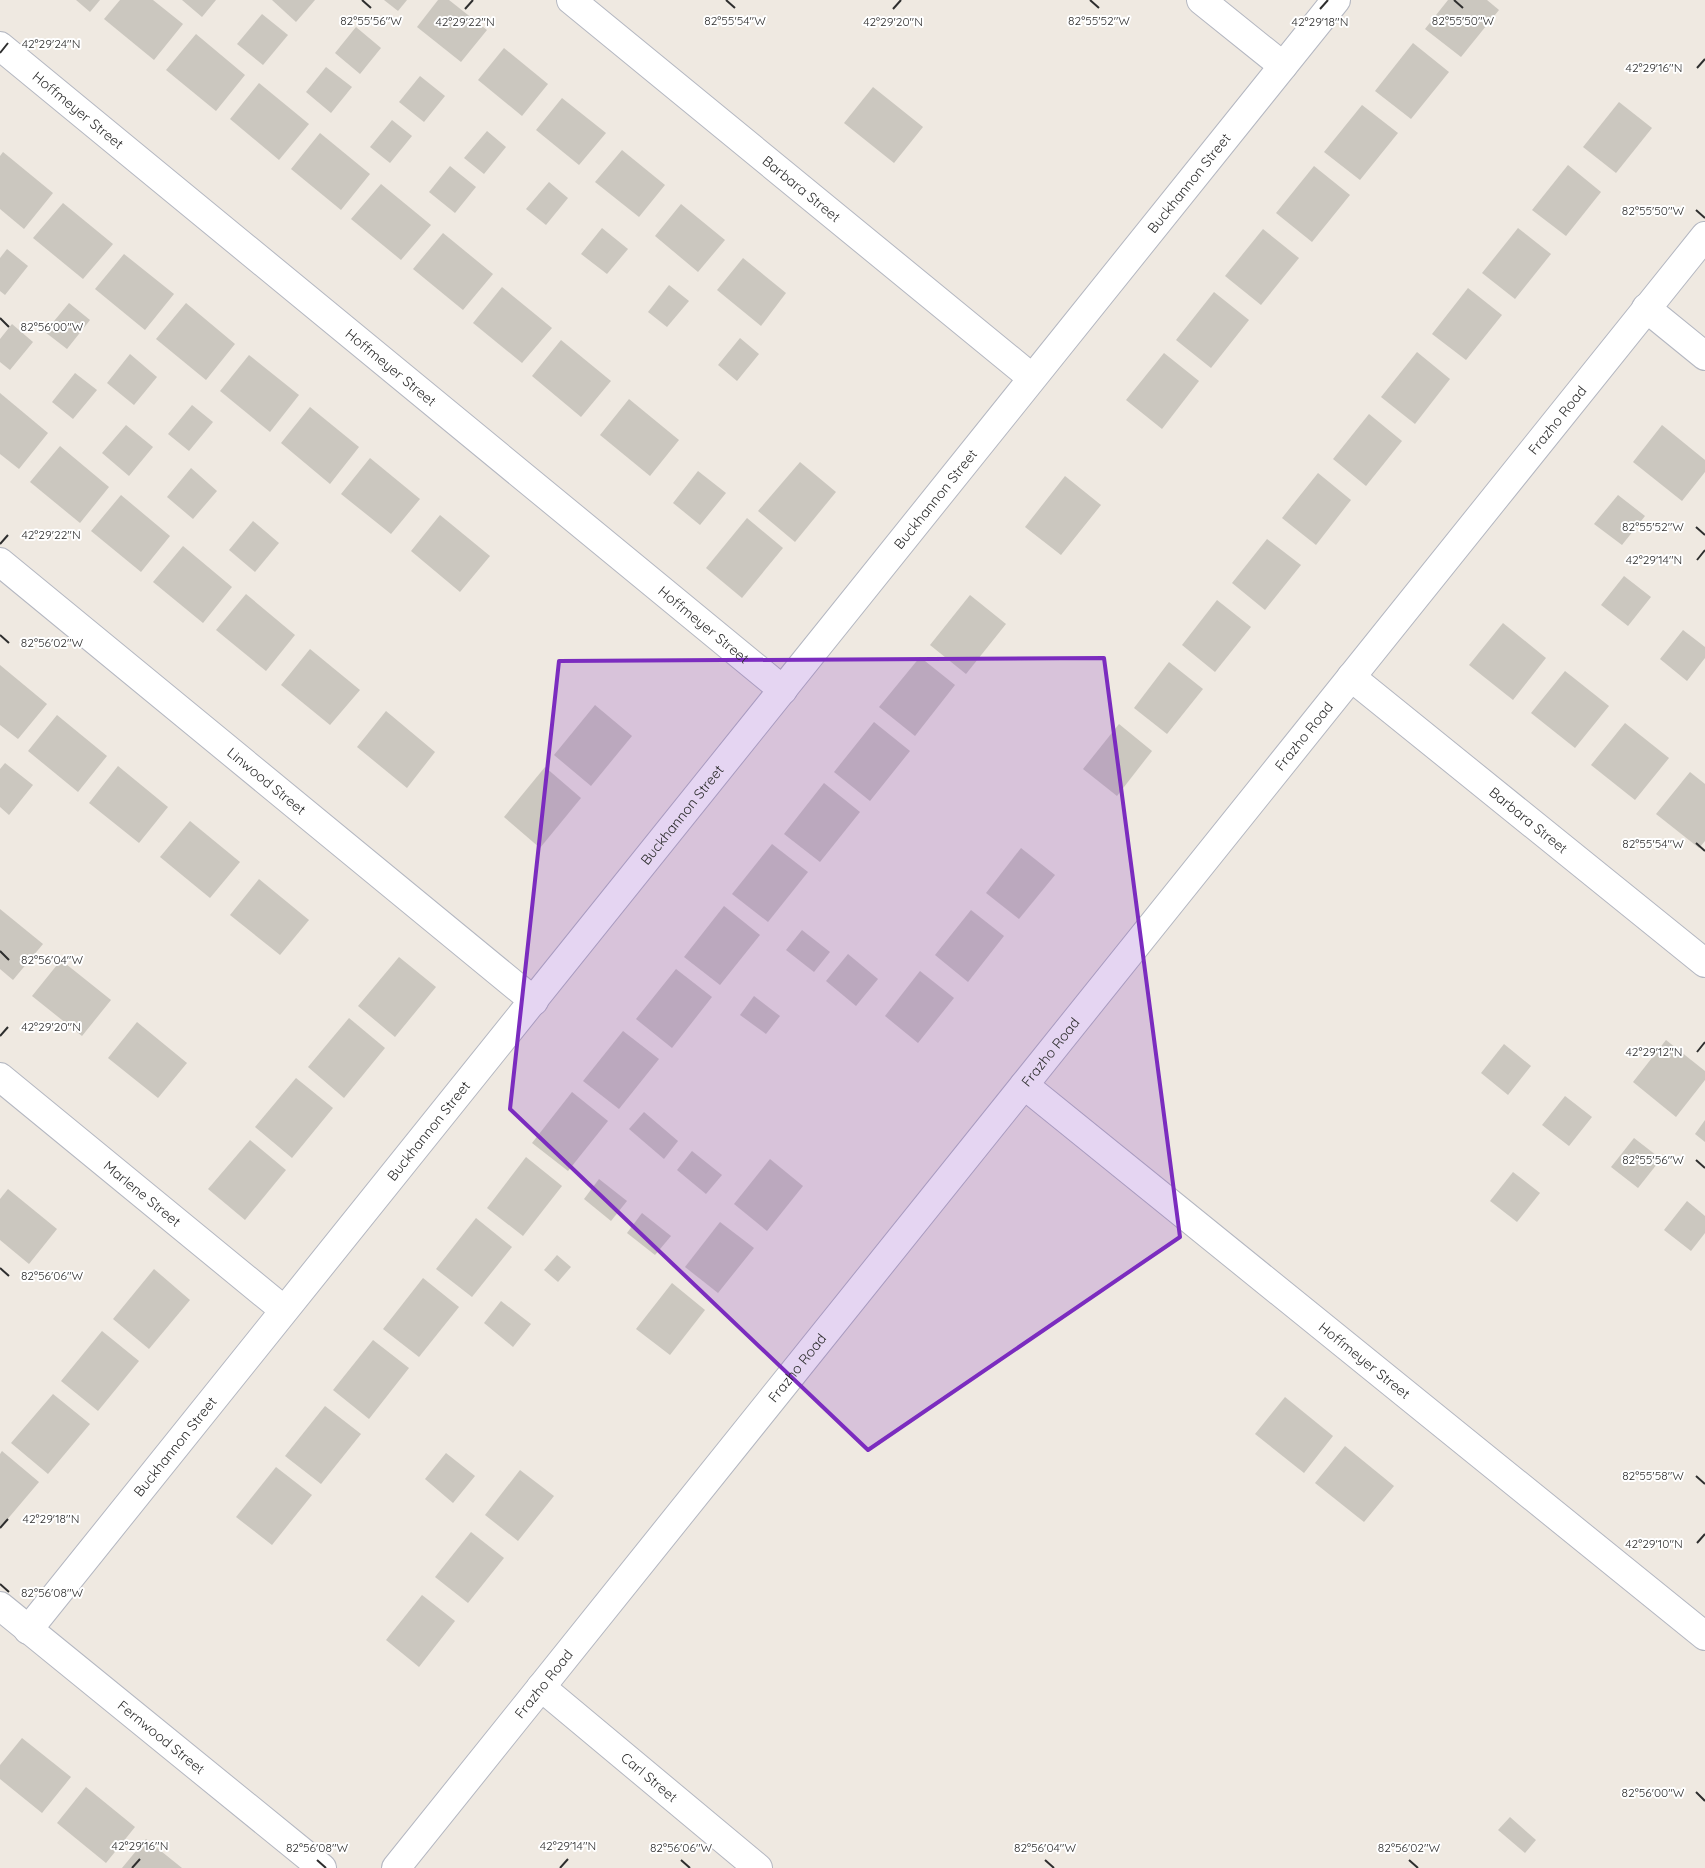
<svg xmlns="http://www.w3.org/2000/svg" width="1705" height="1868" viewBox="0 0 1705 1868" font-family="Quicksand,sans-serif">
<rect width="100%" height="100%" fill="#efe9e1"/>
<g fill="#cbc7bf">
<path d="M76 0H100L90 12Z"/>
<path d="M120 0H153L183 24 154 60 104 19Z"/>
<path d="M182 0H216L202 17Z"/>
<path d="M272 0H315L296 22Z"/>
<path d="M384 0H407L398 11Z"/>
<path d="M438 0H449L487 30 461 62 417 27Z"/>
<path d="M1448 0H1487L1499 10 1461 57 1425 29Z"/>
<path d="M262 14 288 35 263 65 237 44Z"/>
<path d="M356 27 381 48 360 74 335 53Z"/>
<path d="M196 34 245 75 216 111 166 70Z"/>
<path d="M1413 43 1449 72 1411 119 1375 91Z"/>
<path d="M504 48 548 84 522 116 478 80Z"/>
<path d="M326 67 352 87 331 113 306 92Z"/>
<path d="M420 76 445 96 424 122 399 102Z"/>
<path d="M259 83 309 124 279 160 230 119Z"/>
<path d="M873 87 923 127 894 163 844 123Z"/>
<path d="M562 98 606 133 579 165 536 130Z"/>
<path d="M1619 102 1652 128 1616 173 1583 147Z"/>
<path d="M1362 105 1398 133 1360 180 1324 152Z"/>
<path d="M392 120 412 136 390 163 370 147Z"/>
<path d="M487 131 506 147 484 174 464 158Z"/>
<path d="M320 133 370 174 341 210 291 169Z"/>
<path d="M622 150 665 185 639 217 595 182Z"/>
<path d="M3 152 53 193 24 229 0 209V156Z"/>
<path d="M1568 165 1601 192 1566 236 1532 210Z"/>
<path d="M450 166 476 187 455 213 429 192Z"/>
<path d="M1314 166 1350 195 1312 242 1276 213Z"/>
<path d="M549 182 568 198 546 225 526 209Z"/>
<path d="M381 184 431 225 401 260 351 219Z"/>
<path d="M63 203 113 244 83 279 33 238Z"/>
<path d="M681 204 725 240 698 272 655 236Z"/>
<path d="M602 228 628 249 607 274 581 254Z"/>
<path d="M1518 228 1551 254 1515 299 1482 273Z"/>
<path d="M1263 229 1299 258 1261 305 1225 276Z"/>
<path d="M443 233 493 274 463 310 413 269Z"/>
<path d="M7 249 28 266 5 295 0 291V258Z"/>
<path d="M124 254 174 294 145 330 95 289Z"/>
<path d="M743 258 786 293 761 326 717 290Z"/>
<path d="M669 285 689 301 667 327 648 312Z"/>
<path d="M502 287 552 328 522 363 473 323Z"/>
<path d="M1468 288 1502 315 1466 360 1432 334Z"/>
<path d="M1214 292 1249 320 1211 368 1176 340Z"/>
<path d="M69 303 90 320 67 349 45 332Z"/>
<path d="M186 303 235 344 206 380 156 339Z"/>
<path d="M12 324 33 342 10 370 0 362V339Z"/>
<path d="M740 338 759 354 737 381 718 365Z"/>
<path d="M561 340 611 381 581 417 532 376Z"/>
<path d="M1417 352 1450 379 1415 424 1381 397Z"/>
<path d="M1164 353 1199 381 1162 429 1126 400Z"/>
<path d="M130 354 157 377 134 405 107 383Z"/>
<path d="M249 355 299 395 270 432 220 391Z"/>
<path d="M75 373 97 390 73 419 52 402Z"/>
<path d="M0 393 48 433 19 469 0 454Z"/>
<path d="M629 399 679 440 650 476 600 435Z"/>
<path d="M192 405 213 422 189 451 168 434Z"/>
<path d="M310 407 359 447 330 484 281 443Z"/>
<path d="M1369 414 1402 441 1366 486 1333 459Z"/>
<path d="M126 425 153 447 129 476 102 453Z"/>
<path d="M1662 425 1705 460V472L1682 501 1633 462Z"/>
<path d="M60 446 109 487 80 523 30 482Z"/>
<path d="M370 458 420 499 391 534 341 494Z"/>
<path d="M800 462 836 492 795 542 758 511Z"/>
<path d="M191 468 217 491 193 519 167 497Z"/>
<path d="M698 471 726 493 700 525 673 503Z"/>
<path d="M1318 473 1351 500 1316 545 1282 518Z"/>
<path d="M1065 476 1101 505 1061 555 1025 527Z"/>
<path d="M121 495 170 536 141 572 91 531Z"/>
<path d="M1618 495 1645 516 1622 545 1594 524Z"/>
<path d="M440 515 490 556 460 592 411 551Z"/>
<path d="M747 518 783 548 742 598 706 568Z"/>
<path d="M253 521 279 543 255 572 229 550Z"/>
<path d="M1267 539 1301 565 1265 610 1232 583Z"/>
<path d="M183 546 232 587 203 623 153 582Z"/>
<path d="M1624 576 1651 597 1628 626 1601 605Z"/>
<path d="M246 594 295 635 266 671 216 630Z"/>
<path d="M970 595 1006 624 966 674 930 645Z"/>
<path d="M1217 600 1251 627 1215 672 1182 645Z"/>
<path d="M1503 623 1546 658 1513 700 1469 665Z"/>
<path d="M1683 630 1705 647V658L1687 681 1660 659Z"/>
<path d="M310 649 360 690 330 725 281 685Z"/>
<path d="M920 657 955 685 915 736 879 707Z"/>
<path d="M1169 662 1203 689 1167 734 1134 708Z"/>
<path d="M0 665 47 704 18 739 0 725Z"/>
<path d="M1565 671 1609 706 1575 748 1531 713Z"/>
<path d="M595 705 632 736 591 786 554 755Z"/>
<path d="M386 711 435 752 407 788 357 747Z"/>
<path d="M57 715 107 756 78 792 28 751Z"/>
<path d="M874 722 910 751 870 801 834 772Z"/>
<path d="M1625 723 1669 758 1635 800 1591 765Z"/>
<path d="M1119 724 1152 751 1117 796 1083 769Z"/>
<path d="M5 763 33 785 9 815 0 807V769Z"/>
<path d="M118 766 168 807 139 843 89 803Z"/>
<path d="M545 767 581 798 540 848 504 817Z"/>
<path d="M1690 772 1705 784V841L1699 848 1656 814Z"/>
<path d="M824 783 860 812 820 862 784 834Z"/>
<path d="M190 821 240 862 210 898 160 857Z"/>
<path d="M772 844 808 872 768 922 732 894Z"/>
<path d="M1021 848 1055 875 1019 919 986 893Z"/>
<path d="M259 879 309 920 280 955 230 915Z"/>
<path d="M724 906 760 935 720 985 684 957Z"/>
<path d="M0 909 43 944 13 980 0 969Z"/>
<path d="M971 910 1004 936 968 982 935 955Z"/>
<path d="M802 930 830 952 814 972 786 950Z"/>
<path d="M848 954 878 979 856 1006 826 981Z"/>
<path d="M399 957 436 987 395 1037 358 1006Z"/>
<path d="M61 960 111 1000 82 1036 32 996Z"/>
<path d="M676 969 712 997 672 1048 636 1019Z"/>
<path d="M920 971 954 998 918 1043 885 1016Z"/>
<path d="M754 996 780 1016 766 1034 740 1015Z"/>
<path d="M349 1018 385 1048 344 1098 308 1067Z"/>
<path d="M137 1022 187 1063 158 1098 108 1058Z"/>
<path d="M623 1031 659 1059 619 1109 583 1081Z"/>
<path d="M1666 1040 1705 1071V1080L1676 1117 1633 1082Z"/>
<path d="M1504 1044 1531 1066 1508 1095 1481 1073Z"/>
<path d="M296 1078 333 1108 292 1158 255 1127Z"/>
<path d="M572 1092 608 1121 568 1171 532 1143Z"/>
<path d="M1565 1096 1592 1117 1569 1146 1542 1125Z"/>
<path d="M644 1112 678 1141 664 1159 629 1129Z"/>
<path d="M1705 1120V1142L1695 1134Z"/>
<path d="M1634 1138 1661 1159 1638 1188 1611 1167Z"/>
<path d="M250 1140 286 1170 245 1220 208 1189Z"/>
<path d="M692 1151 722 1175 706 1194 677 1170Z"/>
<path d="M526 1157 562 1186 523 1236 487 1208Z"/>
<path d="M770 1159 803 1186 767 1231 734 1204Z"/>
<path d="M1513 1172 1540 1193 1517 1222 1490 1201Z"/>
<path d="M599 1179 627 1201 611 1221 584 1199Z"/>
<path d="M8 1189 57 1229 29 1264 0 1240V1199Z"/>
<path d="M1687 1201 1705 1216V1233L1691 1251 1664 1230Z"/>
<path d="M642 1213 671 1236 655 1255 627 1233Z"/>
<path d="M476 1218 512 1247 472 1297 436 1269Z"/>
<path d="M720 1222 754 1248 718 1293 685 1267Z"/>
<path d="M557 1255 571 1267 558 1282 544 1270Z"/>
<path d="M154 1269 190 1300 149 1349 113 1319Z"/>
<path d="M423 1278 459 1307 419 1357 383 1329Z"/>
<path d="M672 1283 705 1310 670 1355 636 1329Z"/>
<path d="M501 1301 531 1324 513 1347 484 1323Z"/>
<path d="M102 1331 139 1361 98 1411 61 1381Z"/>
<path d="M373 1340 409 1368 369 1419 333 1390Z"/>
<path d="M53 1394 90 1424 48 1474 11 1443Z"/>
<path d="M1285 1397 1333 1436 1304 1473 1255 1434Z"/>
<path d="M325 1406 361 1434 321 1484 285 1456Z"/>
<path d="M1345 1446 1394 1486 1364 1522 1315 1483Z"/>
<path d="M2 1451 39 1482 0 1528V1454Z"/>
<path d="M446 1453 475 1476 453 1503 425 1479Z"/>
<path d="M276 1467 312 1495 272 1545 236 1517Z"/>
<path d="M520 1470 554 1496 518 1541 485 1515Z"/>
<path d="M471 1532 504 1558 468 1603 435 1577Z"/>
<path d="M422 1595 455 1621 419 1667 386 1640Z"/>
<path d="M22 1738 71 1777 42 1813 0 1779V1765Z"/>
<path d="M86 1787 135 1827 106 1863 57 1823Z"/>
<path d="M1510 1817 1536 1840 1525 1853 1498 1830Z"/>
<path d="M146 1839 182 1868H122Z"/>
</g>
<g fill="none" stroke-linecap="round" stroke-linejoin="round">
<defs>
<g id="minor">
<path id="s1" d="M571 0 1031 377"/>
<path d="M1201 0 1283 66"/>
<path id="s2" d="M0 46 783 690"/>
<path d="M1646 308 1705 356"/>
<path id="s3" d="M0 562 534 1001"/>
<path id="s4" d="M1351 677 1705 963"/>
<path id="s5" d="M0 1077 284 1310"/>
<path id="s6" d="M1024 1085 1705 1636"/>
<path id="s7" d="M0 1606 322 1868"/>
<path id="s8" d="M28 1630 1336 0"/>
<path id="s9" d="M541 1687 758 1868"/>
<path id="s10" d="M396 1868 1705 236"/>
</g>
</defs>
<use href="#minor" stroke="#b4b7c1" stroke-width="30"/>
<use href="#minor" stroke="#fff" stroke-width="28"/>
</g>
<path fill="#7b2cbf" fill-opacity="0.2" stroke="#7b2cbf" stroke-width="4" stroke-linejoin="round" d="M1104 658 1180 1237 868 1450 510 1109 559 661Z"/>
<path fill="none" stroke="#2e2e2e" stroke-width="2" d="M362 0 371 8M726 0 735 8M1090 0 1099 8M1454 0 1463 8M465 9 473 0M893 9 901 0M1320 9 1328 0M0 53 8 43M1697 68 1705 59M1696 210 1705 218M0 318 9 327M1696 527 1705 535M0 544 8 535M1697 560 1705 550M0 635 9 643M1696 843 1705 851M0 951 9 960M0 1036 8 1027M1697 1052 1705 1042M1696 1160 1705 1168M0 1268 9 1276M1696 1476 1705 1484M0 1528 8 1519M1697 1543 1705 1534M0 1584 9 1592M1696 1792 1705 1801M317 1860 326 1868M681 1860 690 1868M1045 1860 1054 1868M1409 1860 1418 1868M132 1868 140 1859M560 1868 568 1859"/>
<g text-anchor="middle" stroke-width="4" stroke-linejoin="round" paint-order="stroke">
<g font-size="14" fill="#2e2e2e" stroke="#fff">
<text dy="5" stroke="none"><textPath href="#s2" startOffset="101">Hoffmeyer Street</textPath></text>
<text dy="5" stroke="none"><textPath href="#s8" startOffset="1855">Buckhannon Street</textPath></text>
<text dy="5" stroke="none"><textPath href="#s1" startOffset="298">Barbara Street</textPath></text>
<text dy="5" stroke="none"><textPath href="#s2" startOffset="506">Hoffmeyer Street</textPath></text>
<text dy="5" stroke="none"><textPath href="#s10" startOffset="1856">Frazho Road</textPath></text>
<text dy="5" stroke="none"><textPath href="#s8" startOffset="1450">Buckhannon Street</textPath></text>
<text dy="5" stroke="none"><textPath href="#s2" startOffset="911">Hoffmeyer Street</textPath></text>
<text dy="5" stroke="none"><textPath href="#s10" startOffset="1451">Frazho Road</textPath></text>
<text dy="5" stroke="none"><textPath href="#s3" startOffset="345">Linwood Street</textPath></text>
<text dy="5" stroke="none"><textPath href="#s8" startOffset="1045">Buckhannon Street</textPath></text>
<text dy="5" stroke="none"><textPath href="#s4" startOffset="228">Barbara Street</textPath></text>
<text dy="5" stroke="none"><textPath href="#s10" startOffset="1046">Frazho Road</textPath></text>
<text dy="5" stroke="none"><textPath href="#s8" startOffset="640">Buckhannon Street</textPath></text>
<text dy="5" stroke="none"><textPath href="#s5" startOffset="184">Marlene Street</textPath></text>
<text dy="5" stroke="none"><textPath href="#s6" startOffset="438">Hoffmeyer Street</textPath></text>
<text dy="5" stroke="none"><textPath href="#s10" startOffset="641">Frazho Road</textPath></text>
<text dy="5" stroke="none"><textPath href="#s8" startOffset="235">Buckhannon Street</textPath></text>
<text dy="5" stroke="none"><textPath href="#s10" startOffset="236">Frazho Road</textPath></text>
<text dy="5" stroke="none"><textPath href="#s7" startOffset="208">Fernwood Street</textPath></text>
<text dy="5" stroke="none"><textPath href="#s9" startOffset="141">Carl Street</textPath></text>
</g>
</g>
<g font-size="12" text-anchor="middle" fill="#2e2e2e" stroke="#fff" stroke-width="4" stroke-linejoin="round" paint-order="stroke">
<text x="371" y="25">82°55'56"W</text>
<text x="1099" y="25">82°55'52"W</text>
<text x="735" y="25">82°55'54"W</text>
<text x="1463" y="25">82°55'50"W</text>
<text x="465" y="26">42°29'22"N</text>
<text x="893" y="26">42°29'20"N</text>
<text x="1320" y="26">42°29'18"N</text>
<text x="51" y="48">42°29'24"N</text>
<text x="1654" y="72">42°29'16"N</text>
<text x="1653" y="215">82°55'50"W</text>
<text x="52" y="331">82°56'00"W</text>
<text x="1653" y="531">82°55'52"W</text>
<text x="51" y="539">42°29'22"N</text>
<text x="1654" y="564">42°29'14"N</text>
<text x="52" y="647">82°56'02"W</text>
<text x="1653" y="848">82°55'54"W</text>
<text x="52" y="964">82°56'04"W</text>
<text x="51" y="1031">42°29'20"N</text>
<text x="1654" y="1056">42°29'12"N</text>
<text x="1653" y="1164">82°55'56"W</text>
<text x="52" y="1280">82°56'06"W</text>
<text x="1653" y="1480">82°55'58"W</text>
<text x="51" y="1523">42°29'18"N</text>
<text x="1654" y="1548">42°29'10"N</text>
<text x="52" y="1597">82°56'08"W</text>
<text x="1653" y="1797">82°56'00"W</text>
<text x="140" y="1850">42°29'16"N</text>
<text x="568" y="1850">42°29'14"N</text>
<text x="317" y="1852">82°56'08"W</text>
<text x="681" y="1852">82°56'06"W</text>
<text x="1045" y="1852">82°56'04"W</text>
<text x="1409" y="1852">82°56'02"W</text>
</g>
</svg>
